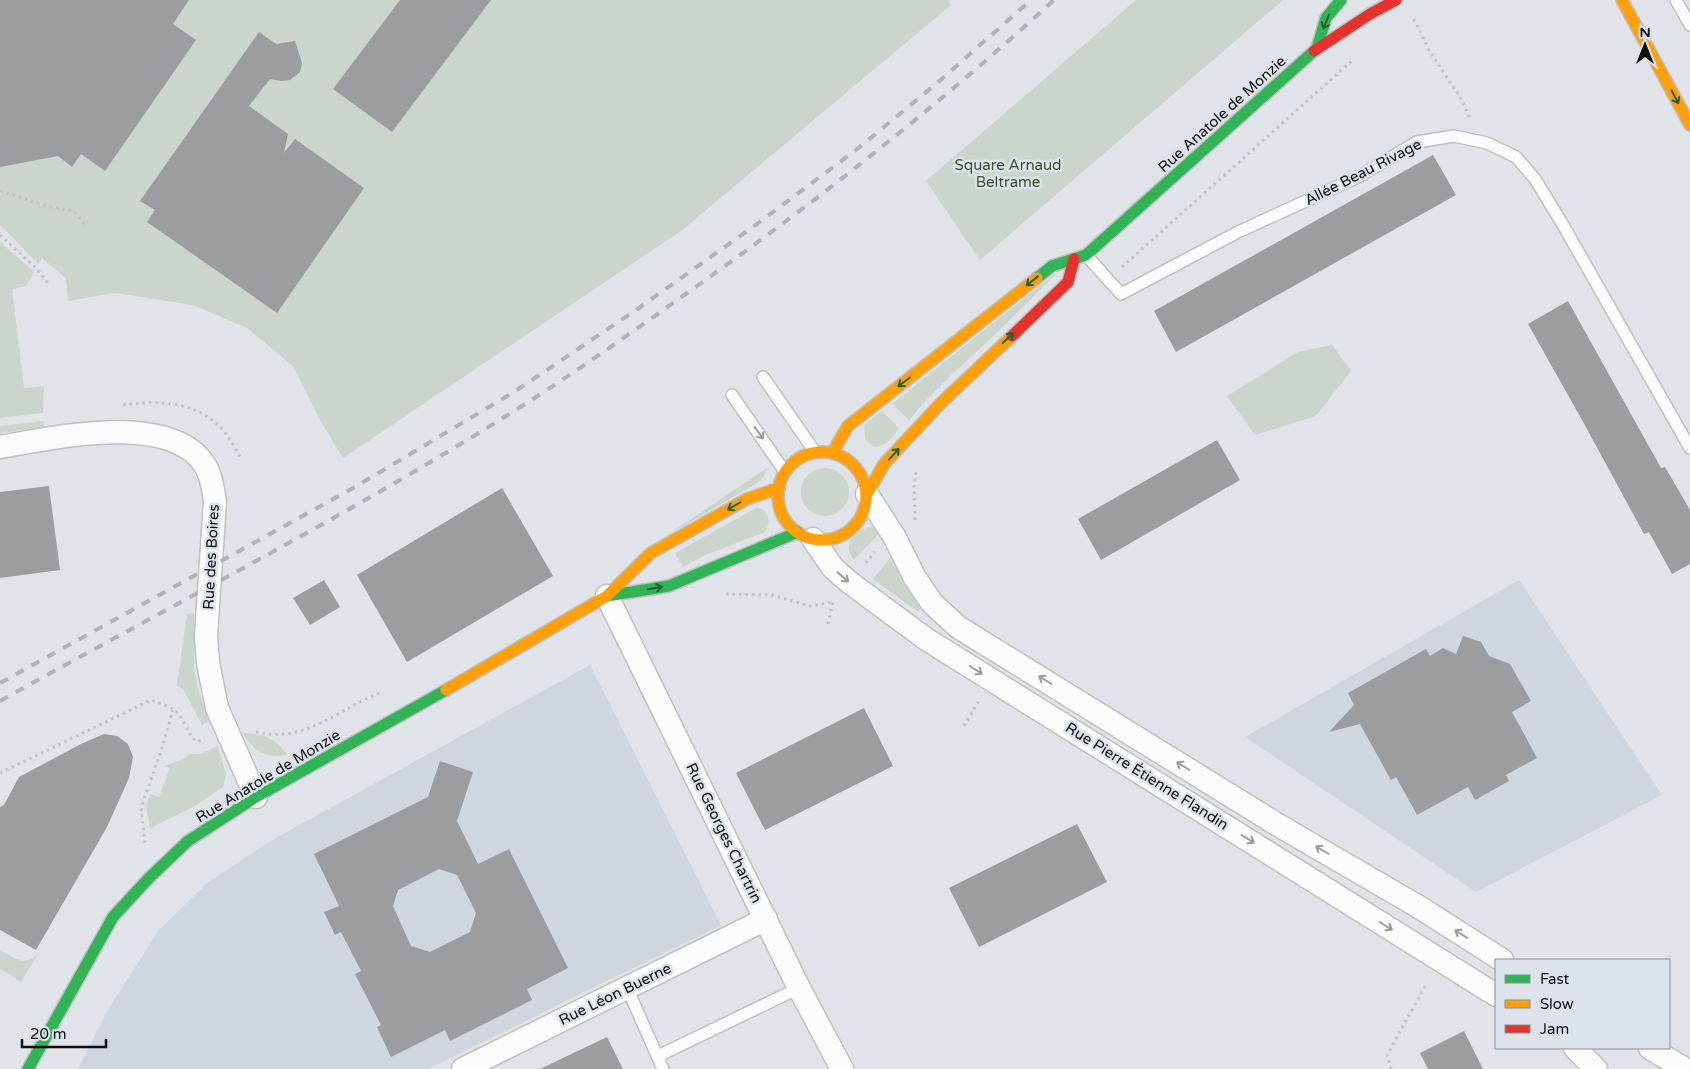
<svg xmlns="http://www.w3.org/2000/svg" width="1690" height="1069" viewBox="0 0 1690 1069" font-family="'Varela Round',sans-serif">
<rect width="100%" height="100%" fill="#e0e3e7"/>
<g fill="#cfd6de">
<path d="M1519 580 1662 795 1476 892 1245 737Z"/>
<path d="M590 665 721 925 428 1069H78L109 1008 159 930 206 884 267 843Z"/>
</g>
<g fill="#ccd5cb">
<path d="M0 0H948L951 5 681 231 343 458 320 420 293 366 247 328 193 305 115 293 68 301 66 278 42 258 38 264 0 224Z"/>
<path d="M1136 0H1283L980 260 926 181Z"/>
<path d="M0 242 34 272 26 286 12 289 24 388 44 386 43 413 0 418Z"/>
<path d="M1061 269C1036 294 1011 319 986 343 959 368 933 391 909 420L892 404Z"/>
<path d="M1332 345 1351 371 1316 416 1255 435 1227 396 1298 352Z"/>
<path d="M882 411 899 428C892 438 887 446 874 447L865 439 864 425Z"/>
<path d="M44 421V427L0 433V426Z"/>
<path d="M767 468 765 475 759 482 666 536Z"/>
<circle cx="825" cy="492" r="24"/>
<path d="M758 507C769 512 772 522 765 532L703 556 683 567 675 553Z"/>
<path d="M869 527 876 528 881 531 854 560C842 545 853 532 869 527Z"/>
<path d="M897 553 922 606 918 612 873 579 890 558Z"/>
<path d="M194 613V668L197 685 209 722 202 725 183 689 177 686 187 614Z"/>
<path d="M243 733C262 734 277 738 287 755 267 759 253 751 243 733Z"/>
<path d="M217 746 226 774 223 787 195 806 150 828 146 806 150 794 159 797 170 768 164 766 184 759 190 754H201Z"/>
<path d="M0 950C15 958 25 968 39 953L21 982 0 969Z"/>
</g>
<g fill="#9b9da0" fill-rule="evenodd">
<path d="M0 0H189L173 24 196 40 105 171 81 154 72 167 58 156 0 167Z"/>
<path d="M400 0H491L392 132 333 89Z"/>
<path d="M259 32 276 44 295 41 302 63 300 72 290 80 281 81 270 79 249 106 288 134 284 153 295 139 364 188 277 313 147 222 155 210 140 201Z"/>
<path d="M1433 155 1456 195 1176 352 1154 311Z"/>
<path d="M1568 301 1661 468 1665 467 1690 510V564L1672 574 1649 532 1644 534 1582 420 1528 324Z"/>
<path d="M1217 440 1240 480 1101 560 1078 519Z"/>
<path d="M49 486 60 570 0 578V492Z"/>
<path d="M502 488 553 576 407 662 357 575Z"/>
<path d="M324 580 340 607 310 625 293 598Z"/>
<path d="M1463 636 1481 642 1489 656 1510 664 1531 701 1512 712 1537 758 1506 775 1509 781 1475 800 1468 787 1417 815 1396 777 1391 780 1360 724 1329 732 1354 705 1348 693 1426 649 1430 656 1443 648 1456 654Z"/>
<path d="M864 708 893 766 765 830 736 773Z"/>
<path d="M104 734 117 736 128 744 133 757 129 778 107 827 36 950 0 930V807L4 805 19 777 81 744Z"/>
<path d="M440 761 473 772 457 821 478 864 509 849 568 968 527 989 532 1000 450 1041 445 1030 391 1057 377 1027 381 1025 355 974 361 971 341 932 335 935 324 912 339 906 314 854 428 797ZM439 869 457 875 476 913 470 932 430 952 411 946 393 906 398 890Z"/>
<path d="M1077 824 1107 882 979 947 949 888Z"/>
<path d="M1464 1031 1483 1069H1428L1420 1053Z"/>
<path d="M607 1037 623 1069H540Z"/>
</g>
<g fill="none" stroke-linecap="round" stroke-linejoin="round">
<defs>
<g id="lane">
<path d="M1676 0 1690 25"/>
<path d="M1086 255 1121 294 1238 232 1358 177 1417 142 1454 136 1487 143 1516 157 1535 179 1563 225 1690 448"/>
<path d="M763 377 815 452"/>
<path d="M732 395 785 472"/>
<path d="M627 988 663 1069"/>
<path d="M658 1056 799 988"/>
</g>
<g id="street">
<path d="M0 447C53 438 173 410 206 467 212 477 213 490 215 501L206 636 208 663 217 708 256 797"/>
<path d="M867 494 895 538 915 578 932 603 958 627 1278 825 1419 907 1502 960"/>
<path d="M813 539 833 568 849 582 926 639 1496 995"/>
<path d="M607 596 799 988 842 1069"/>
<path d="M1575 1048 1596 1069"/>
<path d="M1650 1048 1683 1068"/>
<path d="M463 1069 766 919"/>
</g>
<g id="fast">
<path d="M1317 48 1326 18 1341 0"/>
<path d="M1037 278 1052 266 1086 255 1314 51"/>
<path d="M607 596 669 586 798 532"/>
<path d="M28 1069 113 917 149 878 188 841 256 797 446 690"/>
</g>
<g id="slow">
<path d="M1622 0 1690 125"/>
<circle cx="822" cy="496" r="44"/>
<path d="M833 452 848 426 1037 278"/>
<path d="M867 494 884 464 941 403 1012 336"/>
<path d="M446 690 607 596 651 553 747 499 779 488"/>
</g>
<g id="jam">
<path d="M1314 51 1370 14 1396 0"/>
<path d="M1012 336 1068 282 1074 259"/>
</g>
</defs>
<use href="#lane" stroke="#bec0c3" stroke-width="14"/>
<use href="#street" stroke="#bec0c3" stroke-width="25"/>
<use href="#fast" stroke="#bec0c3" stroke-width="14"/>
<use href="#slow" stroke="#bec0c3" stroke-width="14"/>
<use href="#jam" stroke="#bec0c3" stroke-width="14"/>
<g stroke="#c1c2c3" stroke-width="3" stroke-dasharray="2.5 4" stroke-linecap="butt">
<path d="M1414 19 1429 50 1461 99 1470 118"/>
<path d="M0 191 51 207 74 211 85 225"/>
<path d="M0 235 36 268 48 283"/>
<path d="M1122 267 1354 59"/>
<path d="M123 405C156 400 194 401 219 426 229 436 235 448 241 459"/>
<path d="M915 520 914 484 916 472"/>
<path d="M866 563 875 552"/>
<path d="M726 594 772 595 810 606 833 602"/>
<path d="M828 624 833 602"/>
<path d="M964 726 978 702"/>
<path d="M256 732C306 744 339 708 382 692"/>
<path d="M0 773 151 700C158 703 167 705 173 709 185 718 186 733 197 742L203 739"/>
<path d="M145 843 141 808 161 751 173 710"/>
<path d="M1391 1069 1387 1055 1427 983"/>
</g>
<use href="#lane" stroke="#fafbfb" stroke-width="11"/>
<use href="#street" stroke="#fafbfb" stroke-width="22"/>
<use href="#fast" stroke="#30b455" stroke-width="11"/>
<use href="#slow" stroke="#ff9f0a" stroke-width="11"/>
<use href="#jam" stroke="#e5322d" stroke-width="11"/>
<g stroke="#b1b2b2" stroke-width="4" stroke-dasharray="9 9" stroke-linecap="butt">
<path d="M0 683 355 487 514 392 636 310 757 224 856 150 936 84 1031 0"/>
<path d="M0 701C174 604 353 513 522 406 579 370 635 330 690 291 817 201 939 105 1054 0"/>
</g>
</g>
<defs><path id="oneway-shaft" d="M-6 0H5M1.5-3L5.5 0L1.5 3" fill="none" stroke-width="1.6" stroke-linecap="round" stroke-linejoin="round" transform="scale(1.25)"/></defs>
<g stroke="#1e6233">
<use href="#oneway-shaft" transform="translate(1326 22) rotate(112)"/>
<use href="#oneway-shaft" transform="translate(1675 97) rotate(62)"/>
<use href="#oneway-shaft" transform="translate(1032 281) rotate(142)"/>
<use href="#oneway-shaft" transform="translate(1008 338) rotate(-43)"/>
<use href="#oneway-shaft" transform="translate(904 382) rotate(143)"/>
<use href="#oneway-shaft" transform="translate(894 454) rotate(-48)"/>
<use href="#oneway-shaft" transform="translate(734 506) rotate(150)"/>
<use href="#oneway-shaft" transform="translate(655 588) rotate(-9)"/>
</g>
<g stroke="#9b9d9d">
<use href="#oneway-shaft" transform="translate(759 433) rotate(54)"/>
<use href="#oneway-shaft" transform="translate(843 577) rotate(41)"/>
<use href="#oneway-shaft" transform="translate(976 670) rotate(32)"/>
<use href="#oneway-shaft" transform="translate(1045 680) rotate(-148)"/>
<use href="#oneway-shaft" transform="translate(1183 766) rotate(-148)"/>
<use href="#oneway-shaft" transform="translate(1248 839) rotate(32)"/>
<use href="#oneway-shaft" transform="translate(1322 850) rotate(-150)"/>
<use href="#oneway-shaft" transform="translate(1386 926) rotate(32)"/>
<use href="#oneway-shaft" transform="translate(1461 934) rotate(-148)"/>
</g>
<g text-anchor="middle" stroke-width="5" stroke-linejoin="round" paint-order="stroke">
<g font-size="15" fill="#0d0f11" stroke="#dde3ea">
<text transform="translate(1222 114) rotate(-42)" y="5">Rue Anatole de Monzie</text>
<text transform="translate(1363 172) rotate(-27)" y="5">Allée Beau Rivage</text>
<text transform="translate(211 557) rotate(-87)" y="5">Rue des Boires</text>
<text transform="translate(268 776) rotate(-31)" y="5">Rue Anatole de Monzie</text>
<text transform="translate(1147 776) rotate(32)" y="5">Rue Pierre Étienne Flandin</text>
<text transform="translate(724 833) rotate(64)" y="5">Rue Georges Chartrin</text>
<text transform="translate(615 994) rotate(-26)" y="5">Rue Léon Buerne</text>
</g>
<g font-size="15" fill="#385428" stroke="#dde3ea">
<text x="1008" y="170">Square Arnaud<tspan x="1008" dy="17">Beltrame</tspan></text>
</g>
</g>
<rect x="1495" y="959" width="175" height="90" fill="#dde3ea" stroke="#8a8e93"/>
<rect x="1505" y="975" width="25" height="8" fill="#30b455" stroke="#8a8e93"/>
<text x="1540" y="984" font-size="15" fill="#0d0f11">Fast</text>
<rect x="1505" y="1000" width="25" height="8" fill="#ff9f0a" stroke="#8a8e93"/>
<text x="1540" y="1009" font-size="15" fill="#0d0f11">Slow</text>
<rect x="1505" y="1025" width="25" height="8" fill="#e5322d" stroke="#8a8e93"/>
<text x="1540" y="1034" font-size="15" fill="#0d0f11">Jam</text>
<g transform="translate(1645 45)" stroke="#dde3ea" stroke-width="4" paint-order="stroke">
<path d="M0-4L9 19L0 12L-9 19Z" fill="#0d0f11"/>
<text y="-8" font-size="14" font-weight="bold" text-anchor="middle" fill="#0d0f11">N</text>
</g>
<path d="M22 1039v8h84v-8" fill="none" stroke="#0d0f11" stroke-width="2.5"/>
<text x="30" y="1039" font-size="15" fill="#0d0f11" stroke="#dde3ea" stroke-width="4" paint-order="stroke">20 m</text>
</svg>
